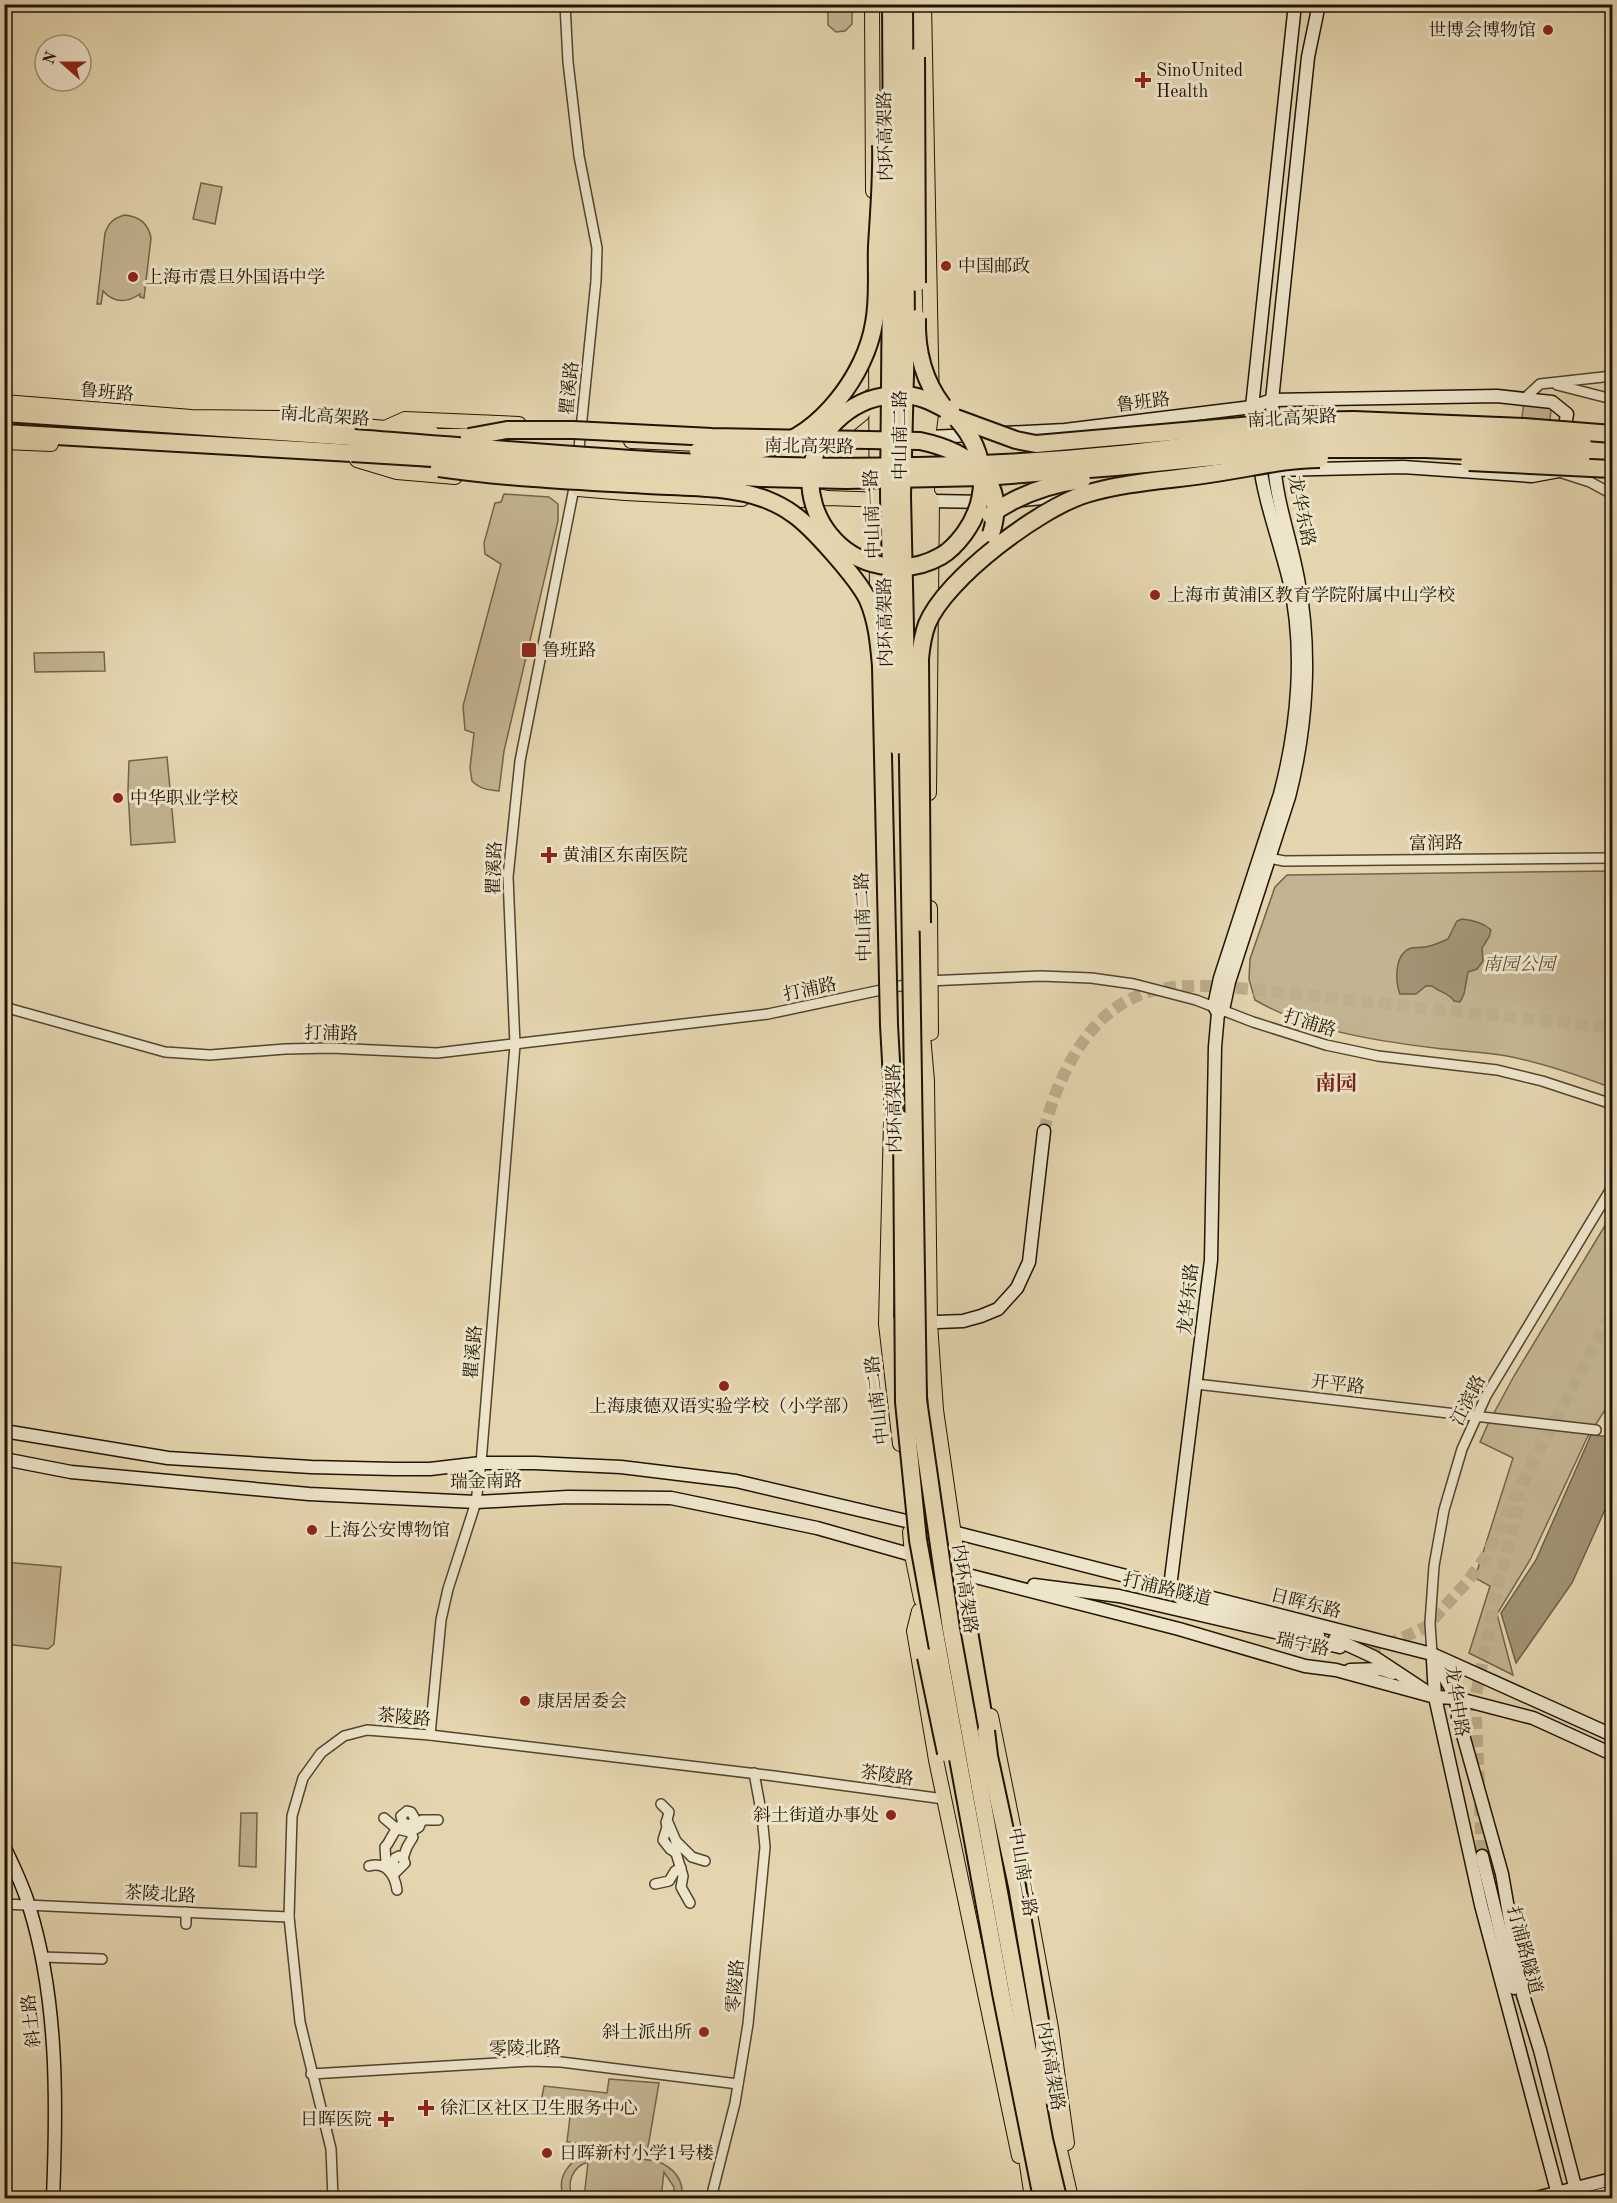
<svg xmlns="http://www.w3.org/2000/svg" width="1617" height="2203" viewBox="0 0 1617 2203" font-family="'Old Standard TT','Noto Serif SC',serif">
<rect width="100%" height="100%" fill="#e4d5ae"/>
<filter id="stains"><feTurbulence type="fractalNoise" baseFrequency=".00333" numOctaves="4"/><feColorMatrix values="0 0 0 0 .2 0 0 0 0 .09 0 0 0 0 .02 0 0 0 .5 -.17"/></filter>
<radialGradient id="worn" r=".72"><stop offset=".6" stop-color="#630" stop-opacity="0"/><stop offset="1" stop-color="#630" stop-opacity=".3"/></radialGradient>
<g fill="#c3b491" stroke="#72644a" stroke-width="1.5">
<path d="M828 5H852V24L845 31 836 32 828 25Z"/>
<path d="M201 183 222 187 215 224 193 219Z"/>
<path d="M125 215C140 217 148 223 151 238L144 298 140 297V294C127 303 114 303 103 291L101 304H97L105 233C109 222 114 218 125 215Z"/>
<path d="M1524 403 1551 408 1546 470 1514 468Z"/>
<path d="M504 494 549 497 558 504V521L504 751 499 791C488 790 480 789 472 781L470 768 474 733 465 730 463 706 501 564 485 554 484 543 495 503 501 502Z"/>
<path d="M104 652 105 671 35 672 34 653Z"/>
<path d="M167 757 175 842 131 845 128 790 129 761Z"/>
<path d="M1612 871V1088C1578 1075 1543 1063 1507 1056 1484 1052 1459 1051 1435 1048 1376 1041 1306 1030 1255 1000L1249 979 1250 959 1275 887 1287 875Z"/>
<path d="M1612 1214V1399L1587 1438 1530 1560 1497 1614 1513 1675 1469 1653 1490 1586 1475 1578 1513 1458 1480 1442 1488 1424 1514 1376Z"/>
<path d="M4 1562 61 1567 54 1644 48 1649 5 1644Z"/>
<path d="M241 1813H257L256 1867 239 1866Z"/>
<path d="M609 2079 659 2083 647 2153 567 2142 570 2117 539 2113 544 2086 607 2093Z"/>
<path d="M591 2153 657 2161C674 2168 684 2180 682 2198H674V2187L664 2172 661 2198H584L588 2162C572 2167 566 2183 573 2198H564C555 2176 571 2158 591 2153Z"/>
</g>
<g fill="#a19374" stroke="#6d6047" stroke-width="1.5">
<path d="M1462 919C1472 920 1483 922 1491 930L1489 937 1482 948 1483 961 1477 969 1468 972 1464 994 1460 1002 1454 1001C1449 993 1439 992 1432 986H1426L1416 994H1400C1395 981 1394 954 1411 948 1415 947 1421 948 1425 947 1433 946 1441 942 1448 939L1457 921Z"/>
<path d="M1591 1435 1612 1437V1494L1572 1583 1516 1663 1501 1613 1536 1560Z"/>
</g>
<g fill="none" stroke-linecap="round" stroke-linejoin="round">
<g stroke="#bdae8c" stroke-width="12" stroke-dasharray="12 6" stroke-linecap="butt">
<path d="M1044 1131C1058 1074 1092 1003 1156 990 1176 985 1199 986 1220 986L1612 1028"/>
<path d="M1351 1647H1382L1426 1627 1468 1581 1488 1553 1536 1456 1612 1312"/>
<path d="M1479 1783 1475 1700 1499 1579 1522 1497"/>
<path d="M1480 1804 1482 1856"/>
</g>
<defs>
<g id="street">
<path d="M565 4 568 62 579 156 597 248 596 281 578 458"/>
<path d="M1557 385 1612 399"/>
<path d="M1525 398 1540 384 1612 376"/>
<path d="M1559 472 1590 482 1612 494"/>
<path d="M1264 857 1284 861 1612 858"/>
<path d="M927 981 1041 976 1091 978 1134 984 1196 1000 1253 1022 1326 1045 1378 1056 1497 1070 1542 1081 1612 1104"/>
<path d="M4 1007 165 1052 210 1055 285 1049 331 1048 437 1053 768 1014 914 983"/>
<path d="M1196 1384 1596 1430"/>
<path d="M1432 1654 1430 1623 1434 1566 1444 1510 1462 1449 1486 1396 1612 1187"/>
<path d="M430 1735 441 1620 448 1589 476 1502 481 1463 515 1045 508 877 520 761 575 483"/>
<path d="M661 1804 669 1812 667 1820 676 1841V1853L683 1876 681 1887 690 1903"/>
<path d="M666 1822 667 1827 663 1840 670 1849 676 1853"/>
<path d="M403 1823 411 1825 415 1819 411 1812 407 1811 401 1816 403 1823 397 1829 410 1832 419 1827 422 1820H438"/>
<path d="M676 1841 692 1857 705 1861"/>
<path d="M403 1858 407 1847 413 1837 410 1832"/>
<path d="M369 1866C386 1861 395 1875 397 1890"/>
<path d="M383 1866 386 1862 385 1847C391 1841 391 1835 397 1829L384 1818"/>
<path d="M393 1875 405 1863 403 1858 399 1856 395 1858 393 1862 394 1866 398 1868"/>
<path d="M655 1884 669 1881 675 1871 681 1868"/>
<path d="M4 1904 289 1917"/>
<path d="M186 1924V1912"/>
<path d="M42 1957 102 1959"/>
<path d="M311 2074 531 2061 561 2062 738 2084"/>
<path d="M333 2198 331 2149 300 2022 289 1917 292 1816 303 1778 321 1753 344 1736 367 1730 430 1735 774 1776 944 1799"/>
<path d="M711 2198 735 2103 748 2024 765 1847 762 1816 754 1773"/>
</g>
<g id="secondary">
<path d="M1273 430 1272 400 1308 57 1319 4"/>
<path d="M1004 433 1065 430 1252 407 1272 400 1497 396 1552 402 1567 414 1563 438"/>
<path d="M1255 433 1252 407 1295 4"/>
<path d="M928 437 975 435"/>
<path d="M1275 470 1403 467 1532 476 1559 471"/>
<path d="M1022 500 1073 495"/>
<path d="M932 501 987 502"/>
<path d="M1218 1013 1223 1010 1229 982 1289 797C1307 727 1312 650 1298 579 1291 540 1276 501 1274 462"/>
<path d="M886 1324 963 1321 981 1316 998 1309 1017 1288 1029 1262 1044 1131"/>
<path d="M4 1431 168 1458 311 1467 394 1469H430L481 1463H535L621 1467 736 1481 953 1532 1432 1654 1612 1735"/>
<path d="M4 1459 71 1472 309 1494 476 1502 568 1497 671 1498 817 1528 912 1555 960 1573 1179 1629 1305 1666 1336 1670 1435 1697 1456 1698 1533 1718 1612 1754"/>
<path d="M1034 1585 1119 1596 1340 1647"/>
<path d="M1170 1587 1211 1260 1215 1047 1218 1013 1214 1006 1220 978 1280 794C1298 726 1305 648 1289 580 1279 539 1264 501 1259 459"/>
<path d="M1171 1588 1182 1600 1318 1635"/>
<path d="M1335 1639 1374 1657 1424 1690"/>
<path d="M1432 1654 1456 1698 1458 1717 1502 1874 1523 1995 1540 2050 1578 2198"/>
<path d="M1433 1660 1435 1697 1481 1905 1559 2198"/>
<path d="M1350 1670 1381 1669 1393 1673"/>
<path d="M4 1846C13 1866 23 1885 29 1906 58 1999 57 2102 53 2198"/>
<path d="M1482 1856 1514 1988"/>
<path d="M1536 2198 1612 2179"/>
<path d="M1588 2198 1612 2192"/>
</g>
<g id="primary">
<path d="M872 4 873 191"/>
<path d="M924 4 932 407 928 437 927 493 932 501 929 793"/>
<path d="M914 272 916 328"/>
<path d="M876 331 877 617"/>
<path d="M917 359 919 436 918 643"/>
<path d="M4 402 191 417 280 418 385 428 406 433H432"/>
<path d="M385 428 405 419 519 424"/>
<path d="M631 441 699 444"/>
<path d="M4 442 51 444"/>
<path d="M828 442 862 414 871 396"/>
<path d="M357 460 397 472 455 477"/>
<path d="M731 485 790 489 827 498"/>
<path d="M578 489 625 493 742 499"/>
<path d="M770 500 791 501 827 498 886 500"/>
<path d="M930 908 931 1033"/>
<path d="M919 914 921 1012 927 1081 930 1323 936 1410 966 1618"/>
<path d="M891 1122 886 1324 900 1444"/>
<path d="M910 1532 912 1555 921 1599"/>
<path d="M919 1611 914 1631 936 1760 1019 2156"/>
<path d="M991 1716 1021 1865"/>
<path d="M996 1821 1038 2050"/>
<path d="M1026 1892 1051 2028 1067 2143"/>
<path d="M1045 2084 1071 2198"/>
<path d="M1024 2145 1032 2198"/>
</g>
<g id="highway">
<path d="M915 4 916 57"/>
<path d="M4 413 366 438"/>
<path d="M4 433 352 453"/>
<path d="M422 437H469"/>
<path d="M1583 444 1612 446"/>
<path d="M1582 456 1612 458"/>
<path d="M965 1608 986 1731"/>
<path d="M923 1609V1640L926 1657"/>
</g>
</defs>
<use href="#street" stroke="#51442e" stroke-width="12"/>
<use href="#secondary" stroke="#201404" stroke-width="15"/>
<use href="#primary" stroke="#201404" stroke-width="16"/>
<use href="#highway" stroke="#201404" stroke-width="20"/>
<use href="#street" stroke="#ede4ca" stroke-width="9"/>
<use href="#secondary" stroke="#ede4ca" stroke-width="12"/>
<use href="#primary" stroke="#e4d5ae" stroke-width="14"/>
<use href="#highway" stroke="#e4d5ae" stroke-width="16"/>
<defs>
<g id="highway-bridge">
<path d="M891 4 892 170 889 496 896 746"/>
<path d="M904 4 906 333 902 496 908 761 918 1400 951 1629 1044 2139 1058 2198"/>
<path d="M916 57 917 283"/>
<path d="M917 318C916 350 923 380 943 406"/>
<path d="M945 409C932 402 918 395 903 395 857 393 817 426 811 472 808 494 816 518 830 535 855 567 905 577 941 556 950 551 958 542 964 534 991 497 987 452 957 419"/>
<path d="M956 418 1016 440 1036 444 1297 421 1354 420 1524 427 1612 434"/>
<path d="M469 437 507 430H573L712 437 920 441C968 451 1009 479 991 534"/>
<path d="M354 438C540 452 728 471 916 466 984 465 1052 461 1120 454 1179 448 1239 438 1298 435 1393 432 1488 440 1583 444"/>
<path d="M698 451C722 452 747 454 771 447 821 434 866 374 874 323 879 298 876 271 877 246 879 212 882 178 881 145"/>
<path d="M352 453 760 478 846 480 984 477 1116 467 1295 449H1425L1582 456"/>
<path d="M1469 462 1612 469"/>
<path d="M439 468C508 478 578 481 648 485 686 487 729 486 765 499 775 503 785 508 793 514 812 527 858 579 868 600 877 621 879 643 881 666L889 1025 895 1133"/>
<path d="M990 515C1018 495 1048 484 1082 480"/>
<path d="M922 923 920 659C921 647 923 635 927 624 946 578 1040 508 1086 494 1129 481 1173 480 1216 473 1251 468 1285 459 1320 459"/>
<path d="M902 1120 904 1402 918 1540 1001 1993 1042 2198"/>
<path d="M926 1657 946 1753"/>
<path d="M986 1731 989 1756 1017 1886 1044 2044V2096"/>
</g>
</defs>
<use href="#highway-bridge" stroke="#201404" stroke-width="20" stroke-linecap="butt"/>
<use href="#highway-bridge" stroke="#e4d5ae" stroke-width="16"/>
</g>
<g fill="#8f2418" stroke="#ede4ca" stroke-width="2">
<circle cx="1548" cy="30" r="6"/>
<path d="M1140 71h6v6h6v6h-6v6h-6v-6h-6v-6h6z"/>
<circle cx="946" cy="266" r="6"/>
<circle cx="133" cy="277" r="6"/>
<circle cx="1155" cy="595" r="6"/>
<rect x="521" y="642" width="16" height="16" rx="3"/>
<circle cx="118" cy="798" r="6"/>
<path d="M546 846h6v6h6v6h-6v6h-6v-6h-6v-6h6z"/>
<circle cx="724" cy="1386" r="6"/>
<circle cx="312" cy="1530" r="6"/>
<circle cx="525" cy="1701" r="6"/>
<circle cx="891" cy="1815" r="6"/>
<circle cx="704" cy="2032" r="6"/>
<path d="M423 2099h6v6h6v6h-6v6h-6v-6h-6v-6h6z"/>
<path d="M383 2110h6v6h6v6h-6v6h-6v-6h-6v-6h6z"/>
<circle cx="547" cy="2153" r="6"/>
</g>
<g text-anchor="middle" stroke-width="6" stroke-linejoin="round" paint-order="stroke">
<g font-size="18" fill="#201404" stroke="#ede4ca" text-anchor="start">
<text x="1536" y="36" text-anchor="end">世博会博物馆</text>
<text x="1156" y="76">SinoUnited<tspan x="1156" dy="21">Health</tspan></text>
<text x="958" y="272">中国邮政</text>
<text x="145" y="283">上海市震旦外国语中学</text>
<text x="1167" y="601">上海市黄浦区教育学院附属中山学校</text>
<text x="542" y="656">鲁班路</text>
<text x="130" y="804">中华职业学校</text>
<text x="562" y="861">黄浦区东南医院</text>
<text x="724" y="1412" text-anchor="middle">上海康德双语实验学校（小学部）</text>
<text x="324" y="1536">上海公安博物馆</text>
<text x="537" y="1707">康居居委会</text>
<text x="879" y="1821" text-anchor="end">斜土街道办事处</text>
<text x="692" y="2038" text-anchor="end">斜土派出所</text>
<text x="440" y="2114">徐汇区社区卫生服务中心</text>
<text x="372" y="2125" text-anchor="end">日晖医院</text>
<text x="559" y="2159">日晖新村小学1号楼</text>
</g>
<g font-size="18" fill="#201404" stroke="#ede4ca">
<text transform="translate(885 136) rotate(-91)" y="6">内环高架路</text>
<text transform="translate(569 388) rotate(-84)" y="6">瞿溪路</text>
<text transform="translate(107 392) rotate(5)" y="6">鲁班路</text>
<text transform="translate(1143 402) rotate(-7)" y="6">鲁班路</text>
<text transform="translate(325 416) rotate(4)" y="6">南北高架路</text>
<text transform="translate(1292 418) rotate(-3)" y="6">南北高架路</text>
<text transform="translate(900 435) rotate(-90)" y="6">中山南二路</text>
<text transform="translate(809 446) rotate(1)" y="6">南北高架路</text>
<text transform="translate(1302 511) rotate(78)" y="6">龙华东路</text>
<text transform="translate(872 514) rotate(-92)" y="6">中山南一路</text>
<text transform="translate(885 622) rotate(-91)" y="6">内环高架路</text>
<text transform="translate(1436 843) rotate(-1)" y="6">富润路</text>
<text transform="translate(494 868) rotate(-88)" y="6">瞿溪路</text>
<text transform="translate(863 917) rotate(-92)" y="6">中山南二路</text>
<text transform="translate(810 989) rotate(-12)" y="6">打浦路</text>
<text transform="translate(1310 1023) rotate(17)" y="6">打浦路</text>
<text transform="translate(331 1033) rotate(1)" y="6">打浦路</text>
<text transform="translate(894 1108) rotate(-91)" y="6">内环高架路</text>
<text transform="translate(1188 1299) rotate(-84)" y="6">龙华东路</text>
<text transform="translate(473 1352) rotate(-85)" y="6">瞿溪路</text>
<text transform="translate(1338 1384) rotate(7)" y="6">开平路</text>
<text transform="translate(877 1400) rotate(-97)" y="6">中山南二路</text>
<text transform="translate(1468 1400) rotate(-63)" y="6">江滨路</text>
<text transform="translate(486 1481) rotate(-1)" y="6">瑞金南路</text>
<text transform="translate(965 1589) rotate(82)" y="6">内环高架路</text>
<text transform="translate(1167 1589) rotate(13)" y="6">打浦路隧道</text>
<text transform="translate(1306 1603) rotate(14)" y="6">日晖东路</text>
<text transform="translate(1303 1644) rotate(12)" y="6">瑞宁路</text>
<text transform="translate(1457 1701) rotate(81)" y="6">龙华中路</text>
<text transform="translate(404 1717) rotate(5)" y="6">茶陵路</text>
<text transform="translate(887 1775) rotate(8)" y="6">茶陵路</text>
<text transform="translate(1023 1872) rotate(80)" y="6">中山南二路</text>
<text transform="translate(160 1894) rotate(3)" y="6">茶陵北路</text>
<text transform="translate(1525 1950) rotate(75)" y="6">打浦路隧道</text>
<text transform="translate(735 1986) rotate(-85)" y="6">零陵路</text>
<text transform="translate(31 2021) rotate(-96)" y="6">斜土路</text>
<text transform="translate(525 2048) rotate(-1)" y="6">零陵北路</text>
<text transform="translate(1051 2066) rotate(80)" y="6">内环高架路</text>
</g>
<g font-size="18" font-style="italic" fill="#594c35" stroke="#ede4ca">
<text x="1519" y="970">南园公园</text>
</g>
<g font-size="21" font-weight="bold" fill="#7a1f14" stroke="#ede4ca">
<text x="1336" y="1090">南园</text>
</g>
</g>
<rect width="1617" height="2203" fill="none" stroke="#e4d5ae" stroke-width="24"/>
<rect x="6" y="6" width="1605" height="2191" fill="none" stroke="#201404" stroke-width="3"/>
<rect x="12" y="12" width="1593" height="2179" fill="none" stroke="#201404" stroke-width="1.5"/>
<g transform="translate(63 63) rotate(291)"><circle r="28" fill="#ede4ca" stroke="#9b917b" stroke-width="1.5"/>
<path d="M0-4.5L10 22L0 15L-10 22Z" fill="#8f2418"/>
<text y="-9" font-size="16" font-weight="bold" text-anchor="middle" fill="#201404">N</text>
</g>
<rect width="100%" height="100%" filter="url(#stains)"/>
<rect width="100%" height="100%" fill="url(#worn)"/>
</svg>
